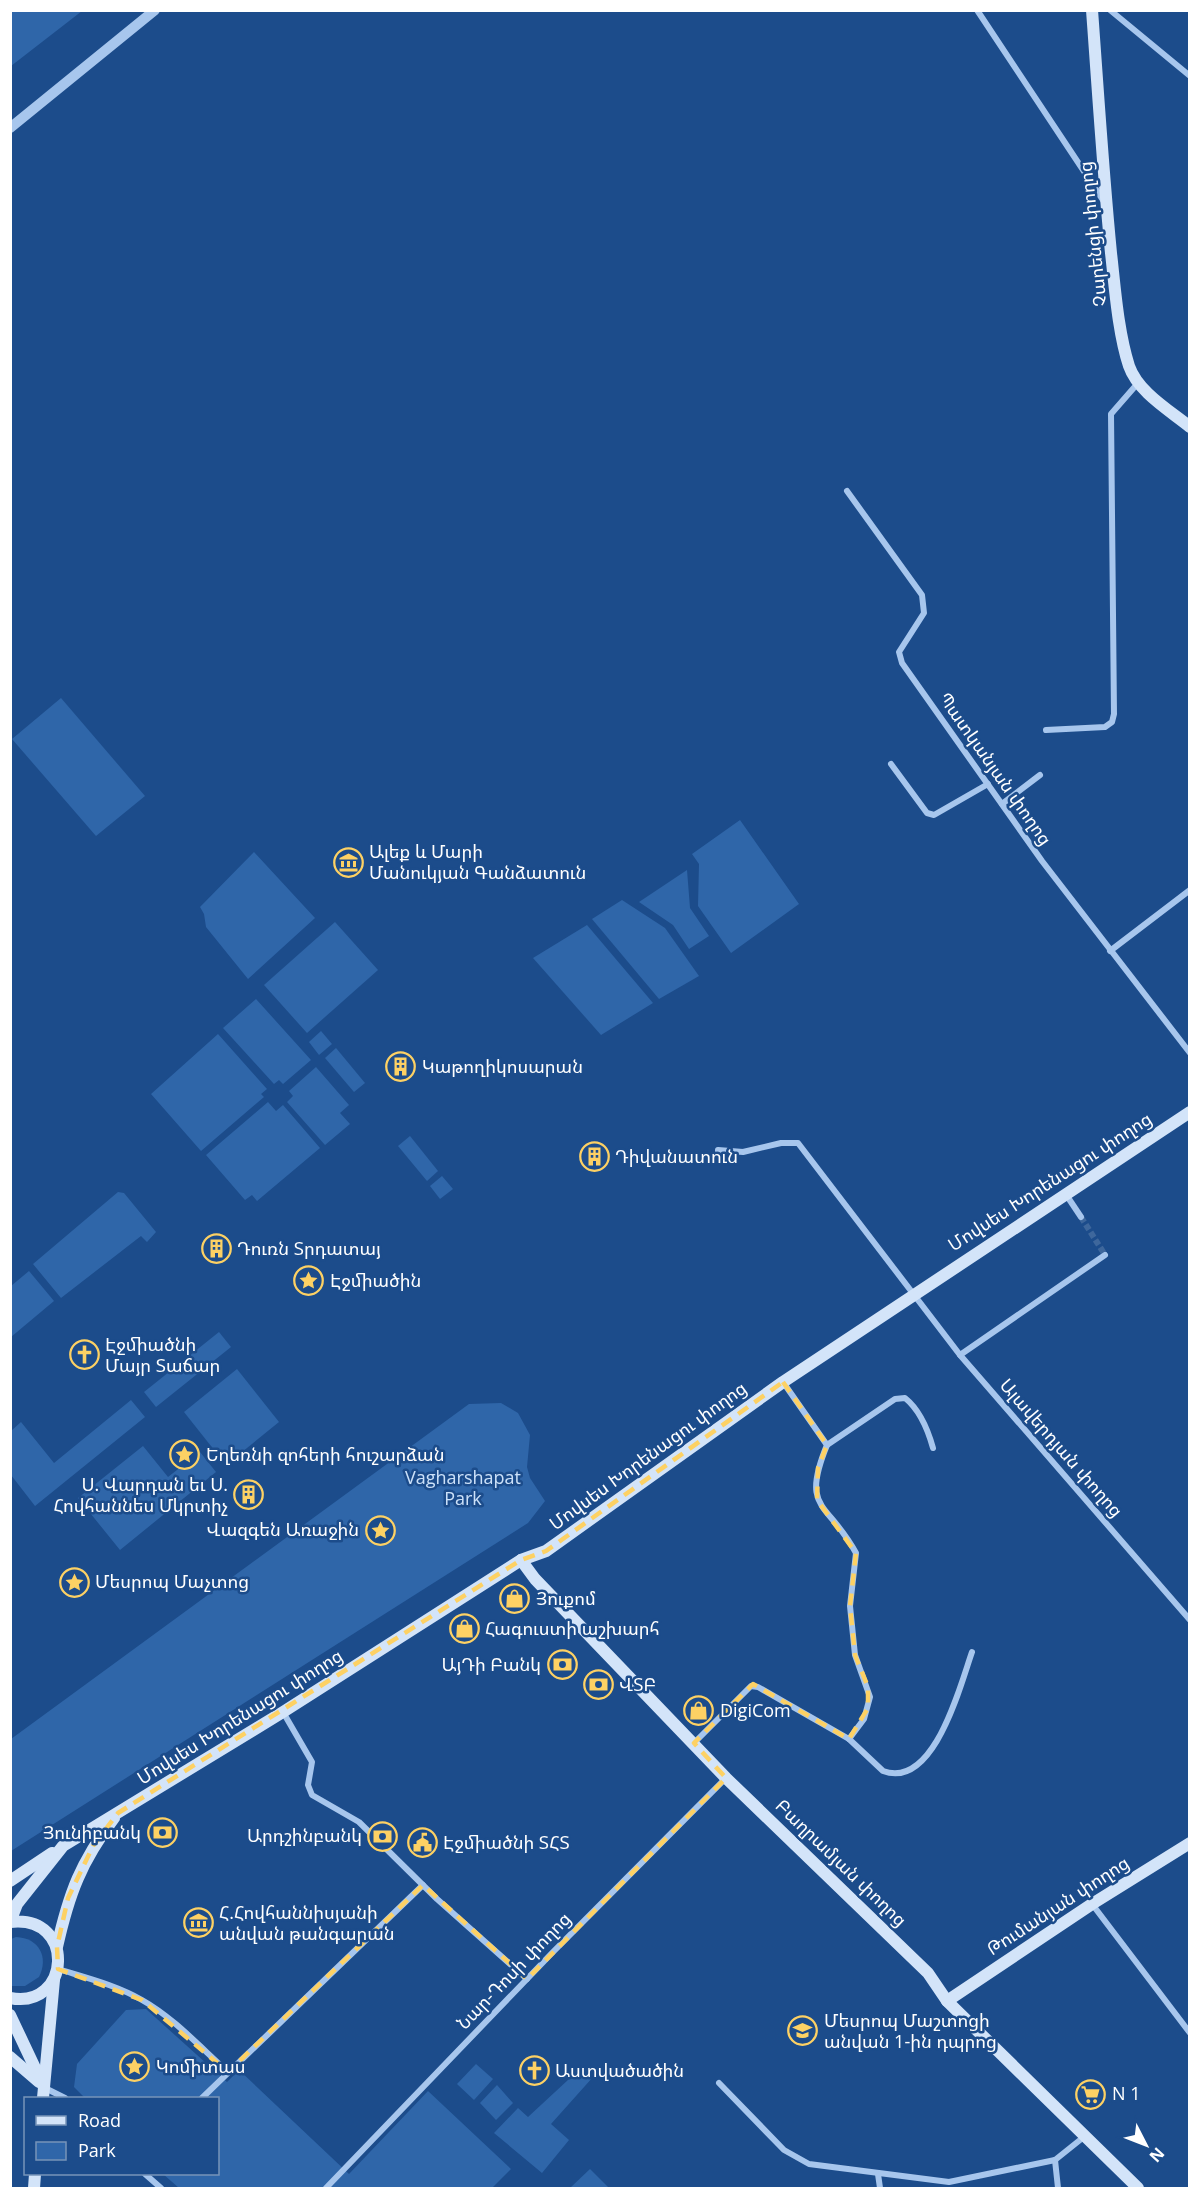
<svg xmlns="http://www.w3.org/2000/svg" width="1200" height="2199" viewBox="0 0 1200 2199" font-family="'Open Sans','Noto Sans Armenian',sans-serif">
<rect width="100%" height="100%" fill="#1c4c8b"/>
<g fill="#2f66a9">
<path d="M11 10H82V11L11 66Z"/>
<path d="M61 698 145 796 96 836 12 739Z"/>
<path d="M740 820 799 904 731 953 698 906 699 864 692 854Z"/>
<path d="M254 852 315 918 248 979 206 927 204 914 200 907Z"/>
<path d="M687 870 690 908 709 936 689 949 673 925 639 902Z"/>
<path d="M622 900 665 928 699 976 659 999 592 919Z"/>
<path d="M335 922 378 970 307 1033 264 985Z"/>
<path d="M587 925 653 1003 601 1035 533 958Z"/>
<path d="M256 999 311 1060 283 1084 279 1080 274 1084 223 1028Z"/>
<path d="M321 1031 332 1044 319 1055 309 1042Z"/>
<path d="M218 1034 267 1089 261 1094 264 1097 201 1151 151 1094Z"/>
<path d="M336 1048 365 1083 354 1092 325 1058Z"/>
<path d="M316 1067 349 1105 340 1113 350 1124 325 1145 287 1102 293 1096 289 1091Z"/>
<path d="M268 1102 276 1111 283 1105 320 1148 257 1201 252 1195 245 1200 206 1155Z"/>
<path d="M410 1136 438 1171 427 1181 398 1146Z"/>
<path d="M442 1176 453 1189 440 1199 430 1186Z"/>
<path d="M118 1192 124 1193 156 1232 147 1242 141 1236 61 1298 33 1264Z"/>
<path d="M29 1271 54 1301 11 1337V1286Z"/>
<path d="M219 1332 231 1347 156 1407 144 1392Z"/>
<path d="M237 1369 279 1422 226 1465 184 1412Z"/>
<path d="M131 1400 145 1417 35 1506 11 1475V1431L21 1422 54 1463Z"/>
<path d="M501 1403 518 1413 530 1435 527 1467 530 1478 545 1501 528 1523 11 1851V1739L469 1404Z"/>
<path d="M143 1446 168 1477 200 1452 216 1472 120 1550 78 1498Z"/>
<path d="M16 1937C39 1938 49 1957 39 1977L25 1986H11V1939Z"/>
<path d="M146 2009 227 2082 239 2070 349 2174 428 2091 511 2169 492 2188H179L163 2174H218V2098H85L74 2087 77 2064 126 2010Z"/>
<path d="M476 2064 493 2079 474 2100 457 2084Z"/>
<path d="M582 2067 593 2077 551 2124 569 2140 542 2173 494 2133 518 2108 528 2117Z"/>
<path d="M497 2085 513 2103 496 2120 480 2103Z"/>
<path d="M590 2169 609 2188H570Z"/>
</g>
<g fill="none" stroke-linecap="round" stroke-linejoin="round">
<path stroke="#3e679c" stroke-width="6" stroke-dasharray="6 3" stroke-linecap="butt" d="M1081 1217 1105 1255"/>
<g stroke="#a7c6ed" stroke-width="6">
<path d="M977 10 1103 200"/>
<path d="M1110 10 1190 76"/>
<path d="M847 491 922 595 924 613 899 652 902 663 1042 861 1190 1053"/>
<path d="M1046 730 1105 727 1112 722 1114 714 1111 414 1138 383"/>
<path d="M891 764 927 813 934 815 988 784"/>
<path d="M1002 804 1040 775"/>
<path d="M1110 951 1190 890"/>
<path d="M718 1150 743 1152 781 1143H798L960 1355 1190 1620"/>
<path d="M1065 1193 1081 1217"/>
<path d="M960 1355 1105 1255"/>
<path d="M783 1382 827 1445C800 1511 828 1501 856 1553L850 1606 855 1655 870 1697 864 1719 849 1739"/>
<path d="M827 1445 895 1399 905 1398C920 1410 928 1430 933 1448"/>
<path d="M283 1712 312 1762 308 1785 312 1795 359 1822 437 1899 527 1979"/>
<path d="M694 1743 751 1686 758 1687 849 1739 883 1771C934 1790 960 1686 972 1652"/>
<path d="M1092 1904 1190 2033"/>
<path d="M58 1969C87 1978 116 1985 142 2000 174 2018 201 2048 228 2072"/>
<path d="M719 2083 784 2150 809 2164 949 2182 1055 2160 1085 2136"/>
<path d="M45 2088 65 2098"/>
<path d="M202 2098 423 1885"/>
<path d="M1055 2160 1058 2188"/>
<path d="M145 2174 161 2188"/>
<path d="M878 2174 880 2188"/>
<path d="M326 2188 552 1953 726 1778"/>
</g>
<path stroke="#a7c6ed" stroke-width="10" d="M10 128 155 10"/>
<g stroke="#d3e4f9" stroke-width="12">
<path d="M1092 10C1098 91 1103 172 1111 253 1115 288 1118 332 1129 366 1138 392 1169 410 1190 427"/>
<path d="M521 1560 535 1579 726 1778 928 1973 947 2001 1138 2188"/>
<path d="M10 1881 52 1853"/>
<path d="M57 1947C69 1893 81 1862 114 1818"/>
<path d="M10 1998C71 2010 77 1914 10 1922L17 1904 63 1846 283 1712 521 1560 546 1551 783 1382 1190 1112"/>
<path d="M947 2001 1092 1904 1190 1843"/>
<path d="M10 2015 44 2087"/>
<path d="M10 2057 39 2082"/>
<path d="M43 2098 54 1980"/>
<path d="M34 2188 35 2174"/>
</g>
</g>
<path fill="none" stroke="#fdd164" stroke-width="4.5" stroke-dasharray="12 8" stroke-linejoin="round" d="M783 1382 827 1445 818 1468 817 1500 856 1553 850 1606 855 1655 868 1687V1708L849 1739 753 1684 694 1743 726 1778 527 1979 423 1885 228 2072 142 2000 58 1969 57 1947 68 1898 93 1846 118 1813 521 1560 546 1551Z"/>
<defs>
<symbol id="museum-ring" viewBox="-11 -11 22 22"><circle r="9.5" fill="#1c4c8b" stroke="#fdd164" stroke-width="1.5"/><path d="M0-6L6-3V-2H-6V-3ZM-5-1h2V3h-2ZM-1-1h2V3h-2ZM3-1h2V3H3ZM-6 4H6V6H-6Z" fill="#fdd164"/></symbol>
<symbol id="building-ring" viewBox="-11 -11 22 22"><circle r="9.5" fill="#1c4c8b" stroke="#fdd164" stroke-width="1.5"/><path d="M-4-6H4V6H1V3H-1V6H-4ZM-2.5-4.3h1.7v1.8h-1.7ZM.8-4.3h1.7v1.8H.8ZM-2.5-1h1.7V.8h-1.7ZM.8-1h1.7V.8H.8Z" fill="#fdd164"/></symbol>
<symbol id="sight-ring" viewBox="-11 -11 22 22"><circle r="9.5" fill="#1c4c8b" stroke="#fdd164" stroke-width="1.5"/><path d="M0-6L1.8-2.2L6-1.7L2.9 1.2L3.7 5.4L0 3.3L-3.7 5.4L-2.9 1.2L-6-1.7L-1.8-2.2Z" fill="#fdd164"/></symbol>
<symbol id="church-ring" viewBox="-11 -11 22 22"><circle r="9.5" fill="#1c4c8b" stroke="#fdd164" stroke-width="1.5"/><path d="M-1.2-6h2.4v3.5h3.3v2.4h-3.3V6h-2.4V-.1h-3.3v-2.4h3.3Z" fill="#fdd164"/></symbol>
<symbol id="shop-ring" viewBox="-11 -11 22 22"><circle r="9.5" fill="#1c4c8b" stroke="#fdd164" stroke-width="1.5"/><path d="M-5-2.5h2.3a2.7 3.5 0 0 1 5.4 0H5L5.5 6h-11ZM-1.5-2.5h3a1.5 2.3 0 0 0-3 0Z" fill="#fdd164"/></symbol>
<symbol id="bank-ring" viewBox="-11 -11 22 22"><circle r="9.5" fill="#1c4c8b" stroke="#fdd164" stroke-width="1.5"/><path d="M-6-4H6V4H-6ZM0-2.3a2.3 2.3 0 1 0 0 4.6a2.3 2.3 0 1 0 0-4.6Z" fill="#fdd164"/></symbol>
<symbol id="civic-ring" viewBox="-11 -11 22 22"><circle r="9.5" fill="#1c4c8b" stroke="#fdd164" stroke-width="1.5"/><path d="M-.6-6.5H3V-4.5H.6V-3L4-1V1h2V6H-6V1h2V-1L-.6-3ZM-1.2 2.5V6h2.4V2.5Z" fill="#fdd164"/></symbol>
<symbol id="school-ring" viewBox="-11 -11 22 22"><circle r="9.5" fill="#1c4c8b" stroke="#fdd164" stroke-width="1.5"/><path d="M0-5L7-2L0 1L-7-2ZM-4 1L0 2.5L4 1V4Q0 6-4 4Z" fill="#fdd164"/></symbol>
<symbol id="supermarket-ring" viewBox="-11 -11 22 22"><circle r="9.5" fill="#1c4c8b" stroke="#fdd164" stroke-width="1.5"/><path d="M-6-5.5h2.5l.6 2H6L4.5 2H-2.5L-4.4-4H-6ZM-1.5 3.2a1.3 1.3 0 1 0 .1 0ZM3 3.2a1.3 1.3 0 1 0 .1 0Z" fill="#fdd164"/></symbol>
</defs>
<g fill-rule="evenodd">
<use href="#museum-ring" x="332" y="846" width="33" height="33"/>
<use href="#building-ring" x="384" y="1050" width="33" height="33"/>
<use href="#building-ring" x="578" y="1140" width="33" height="33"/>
<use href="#building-ring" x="200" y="1232" width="33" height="33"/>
<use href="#sight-ring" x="292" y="1264" width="33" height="33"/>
<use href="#church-ring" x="68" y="1338" width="33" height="33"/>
<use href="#sight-ring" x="168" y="1438" width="33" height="33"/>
<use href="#building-ring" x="232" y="1478" width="33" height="33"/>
<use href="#sight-ring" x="364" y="1514" width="33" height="33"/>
<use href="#sight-ring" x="58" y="1566" width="33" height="33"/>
<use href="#shop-ring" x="498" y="1582" width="33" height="33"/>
<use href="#shop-ring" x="448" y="1612" width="33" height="33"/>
<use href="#bank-ring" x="546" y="1648" width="33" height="33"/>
<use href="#bank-ring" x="582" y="1668" width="33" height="33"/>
<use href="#shop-ring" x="682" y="1694" width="33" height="33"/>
<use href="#bank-ring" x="146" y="1816" width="33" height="33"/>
<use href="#bank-ring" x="366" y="1820" width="33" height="33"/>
<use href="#civic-ring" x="406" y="1826" width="33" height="33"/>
<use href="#museum-ring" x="182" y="1906" width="33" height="33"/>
<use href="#school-ring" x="786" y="2014" width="33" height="33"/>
<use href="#sight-ring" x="118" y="2050" width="33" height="33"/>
<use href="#church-ring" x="518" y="2054" width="33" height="33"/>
<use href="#supermarket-ring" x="1074" y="2078" width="33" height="33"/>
</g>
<g text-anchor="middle" stroke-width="5" stroke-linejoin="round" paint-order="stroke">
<g font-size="18" fill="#fff" stroke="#1c4c8b">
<text transform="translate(1093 234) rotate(-96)" y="6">Չարենցի փողոց</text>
<text transform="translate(995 769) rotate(55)" y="6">Պատկանյան փողոց</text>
<text transform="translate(1050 1182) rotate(-33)" y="6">Մովսես Խորենացու փողոց</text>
<text transform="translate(1061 1448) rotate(49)" y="6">Ալավերդյան փողոց</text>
<text transform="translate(648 1456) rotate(-36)" y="6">Մովսես Խորենացու փողոց</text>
<text transform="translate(240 1717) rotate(-32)" y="6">Մովսես Խորենացու փողոց</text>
<text transform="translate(841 1863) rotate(44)" y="6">Բաղրամյան փողոց</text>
<text transform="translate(1058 1906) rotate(-33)" y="6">Թումանյան փողոց</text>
<text transform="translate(514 1971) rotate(-46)" y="6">Նար-Դոսի փողոց</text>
</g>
<g font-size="18" fill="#fff" stroke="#1c4c8b" text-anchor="start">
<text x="369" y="858">Ալեք և Մարի<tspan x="369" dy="21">Մանուկյան Գանձատուն</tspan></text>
<text x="422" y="1073">Կաթողիկոսարան</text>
<text x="615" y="1163">Դիվանատուն</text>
<text x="237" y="1255">Դուռն Տրդատայ</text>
<text x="330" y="1287">Էջմիածին</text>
<text x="105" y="1351">Էջմիածնի<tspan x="105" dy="21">Մայր Տաճար</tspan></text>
<text x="206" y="1461">Եղեռնի զոհերի հուշարձան</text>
<text x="228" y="1491" text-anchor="end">Ս. Վարդան եւ Ս.<tspan x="228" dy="21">Հովհաննես Մկրտիչ</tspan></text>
<text x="359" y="1536" text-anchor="end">Վազգեն Առաջին</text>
<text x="95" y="1588">Մեսրոպ Մաչտոց</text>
<text x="536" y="1605">Յուքոմ</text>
<text x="485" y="1635">Հագուստի աշխարհ</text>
<text x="541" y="1671" text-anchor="end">ԱյԴի Բանկ</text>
<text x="619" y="1691">ՎՏԲ</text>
<text x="720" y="1717">DigiCom</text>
<text x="141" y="1839" text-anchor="end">Յունիբանկ</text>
<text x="362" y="1842" text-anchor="end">Արդշինբանկ</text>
<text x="443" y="1849">Էջմիածնի ՏՀՏ</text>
<text x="219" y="1919">Հ.Հովհաննիսյանի<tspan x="219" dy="21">անվան թանգարան</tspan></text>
<text x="824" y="2027">Մեսրոպ Մաշտոցի<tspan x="824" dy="21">անվան 1-ին դպրոց</tspan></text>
<text x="156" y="2073">Կոմիտաս</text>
<text x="555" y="2077">Աստվածածին</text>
<text x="1112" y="2100">N 1</text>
</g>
<g font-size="18" fill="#cce1f9" stroke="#1c4c8b">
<text x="463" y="1484">Vagharshapat<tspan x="463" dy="21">Park</tspan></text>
</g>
</g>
<rect width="1200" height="2199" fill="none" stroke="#ffffff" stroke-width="24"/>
<rect x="24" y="2097" width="195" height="78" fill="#1c4c8b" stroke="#7794b9" stroke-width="1.5"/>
<rect x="36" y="2116" width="30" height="9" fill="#d3e4f9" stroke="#7794b9" stroke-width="1.5"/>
<text x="78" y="2127" font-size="18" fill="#ffffff">Road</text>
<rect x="36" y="2142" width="30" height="18" fill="#2f66a9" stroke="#7794b9" stroke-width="1.5"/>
<text x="78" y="2157" font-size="18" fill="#ffffff">Park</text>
<g transform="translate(1146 2145) rotate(132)" stroke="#1c4c8b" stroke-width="4.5" paint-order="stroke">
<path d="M0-4.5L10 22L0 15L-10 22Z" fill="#ffffff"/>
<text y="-9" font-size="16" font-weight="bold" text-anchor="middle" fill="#ffffff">N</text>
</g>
</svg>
